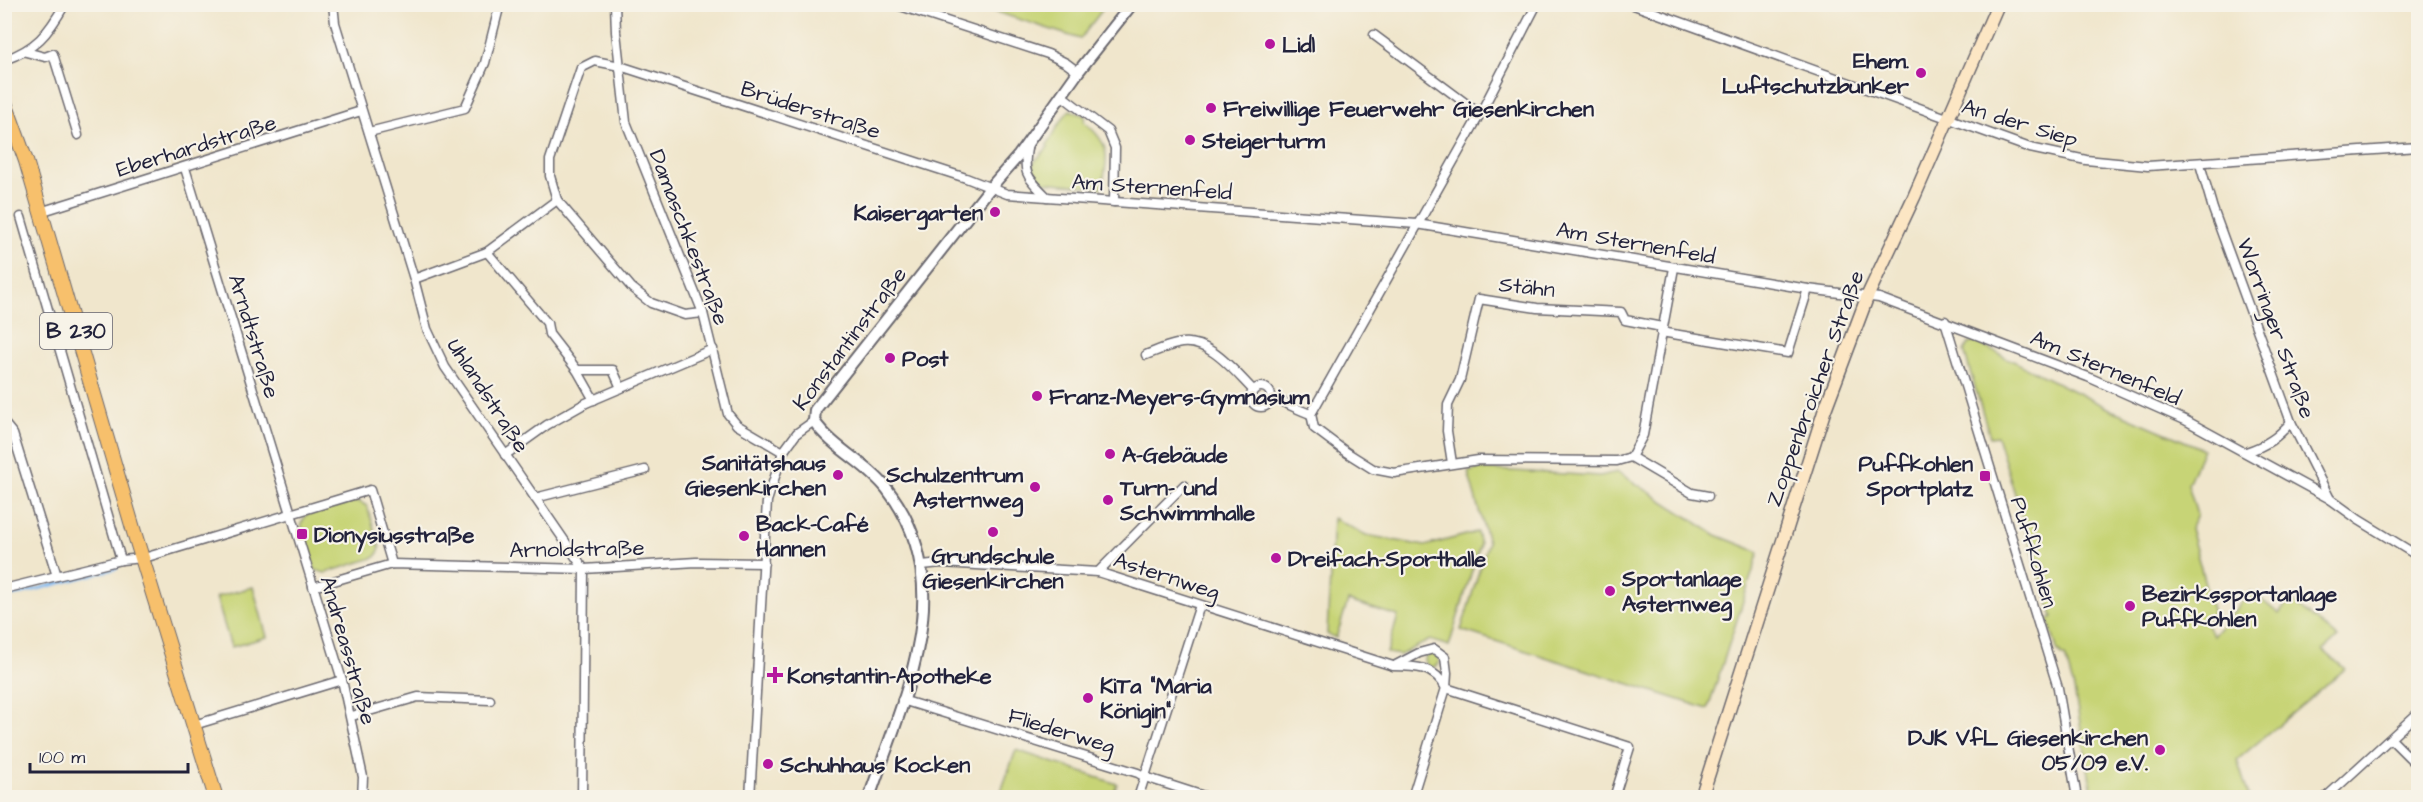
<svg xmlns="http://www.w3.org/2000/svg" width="2423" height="802" viewBox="0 0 2423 802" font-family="'Architects Daughter',sans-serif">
<rect width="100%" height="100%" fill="#f7f3e8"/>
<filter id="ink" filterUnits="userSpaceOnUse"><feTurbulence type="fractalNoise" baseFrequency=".0167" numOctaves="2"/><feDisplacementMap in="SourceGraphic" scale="12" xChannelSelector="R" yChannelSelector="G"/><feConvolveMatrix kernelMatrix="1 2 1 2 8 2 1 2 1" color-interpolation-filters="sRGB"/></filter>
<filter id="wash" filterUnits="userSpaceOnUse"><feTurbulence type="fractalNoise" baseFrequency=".008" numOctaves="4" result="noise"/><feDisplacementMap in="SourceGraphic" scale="24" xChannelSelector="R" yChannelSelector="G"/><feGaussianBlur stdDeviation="1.35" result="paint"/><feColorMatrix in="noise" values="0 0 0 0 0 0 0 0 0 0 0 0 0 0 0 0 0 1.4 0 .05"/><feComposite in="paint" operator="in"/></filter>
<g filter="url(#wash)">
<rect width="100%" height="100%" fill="#f0e6cc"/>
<g fill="#c7d476" stroke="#747b58" stroke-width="1.5">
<path d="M975 5 1106 4V5L1080 39Z"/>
<path d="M1070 110 1085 116 1084 122C1111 144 1108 155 1102 188L1045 182C1038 178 1033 172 1033 163L1048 147 1047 145C1053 136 1063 115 1070 110Z"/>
<path d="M1975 342 2114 411 2203 449 2188 484 2197 515 2190 528 2213 613 2205 621 2213 636 2251 591 2279 614 2290 599 2338 638 2323 650 2345 669 2237 760 2249 797H2093L2074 689 2065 656H2062L2060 652H2058L2048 620 2053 617 1997 436 1990 437 1964 351 1968 344Z"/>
<path d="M1478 469 1600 476 1618 472 1716 535 1759 552 1708 709 1461 630 1488 542 1468 472Z"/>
<path d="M358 501 367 506 380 548 376 557 325 573 315 570 301 524 306 515Z"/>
<path d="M1333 518 1366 535 1425 546 1477 532 1480 544 1449 646 1430 640 1400 655 1387 653 1398 616 1348 601 1336 638 1327 634Z"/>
<path d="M253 587 267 637 231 647 216 597Z"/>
<circle cx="1432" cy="660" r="7"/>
<path d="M1016 750 1117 784 1112 797H999Z"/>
</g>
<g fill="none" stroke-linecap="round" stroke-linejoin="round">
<path stroke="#81bbf2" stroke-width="3" d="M4 598 117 568"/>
</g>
</g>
<g filter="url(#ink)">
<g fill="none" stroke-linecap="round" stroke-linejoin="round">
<defs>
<g id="minor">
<path d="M333 4 335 23 414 279 427 329 445 367 584 569 582 798"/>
<path d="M615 4 616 32 626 122 703 313 728 414 737 425 783 452"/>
<path d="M894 4 1048 54 1066 63 1078 72"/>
<path d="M1537 4 1480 114 1311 414 1314 428 1346 452 1373 469 1394 473 1479 460 1617 461 1631 457 1643 435 1674 268"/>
<path d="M1631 4 2030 148 2086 160 2148 166 2418 147"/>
<path d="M1374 35 1480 114"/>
<path d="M26 52 45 57 53 54 78 135"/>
<path d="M4 60C36 49 48 34 65 4"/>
<path d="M1061 95 1108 131 1115 148 1114 202"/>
<path d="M369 132 465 108 485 63 500 4"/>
<path d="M1028 143C1022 173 1026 176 1047 197"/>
<path d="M2200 164 2213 209 2291 422 2330 499"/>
<path d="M185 168 342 680 363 777 362 798"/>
<path d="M40 212 361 111"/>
<path d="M21 217 121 560"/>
<path d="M487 252 547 323 549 334 577 370H613L621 388"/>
<path d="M414 279 487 252 557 200"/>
<path d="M703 313 685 315 651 303 632 288 557 200 550 176V160L581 68 595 61 620 66 966 178 1007 194 1417 224 1808 289 1879 298 2088 377 2185 420 2330 499 2359 520 2418 556"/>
<path d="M1945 321 2058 688 2077 798"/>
<path d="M1661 332 1788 353 1808 289"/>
<path d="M1146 355C1156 351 1167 346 1177 344 1208 336 1234 371 1253 390"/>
<path d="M577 370 594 400"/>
<circle cx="1261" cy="397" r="10"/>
<path d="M1271 398C1285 401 1297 410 1311 414"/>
<path d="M4 423 13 434 57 576"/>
<path d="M2246 452C2266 446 2278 437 2291 422"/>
<path d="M505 455 547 425 586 403 713 349"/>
<path d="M1631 457 1692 493 1708 496"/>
<path d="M1452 463 1447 431 1448 405 1460 380 1479 299 1537 308 1621 312 1625 320 1662 327"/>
<path d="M535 498 645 470"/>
<path d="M922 565 941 563 1098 572 1393 666C1416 666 1434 666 1446 688L1630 747 1614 798"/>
<path d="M1098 572 1184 485"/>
<path d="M313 587 392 564 584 569 696 562 764 563"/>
<path d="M4 589 121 560 144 558 370 490 392 564"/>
<path d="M1396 665 1419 653 1434 649 1445 657 1447 673 1446 688 1412 798"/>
<path d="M902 700 1138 773 1145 777 1210 798"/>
<path d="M352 716 418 697 490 700"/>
<path d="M194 725 342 680"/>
<path d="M2391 739 2418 766"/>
<path d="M1413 794 1425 798"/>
<path d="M750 798 767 501 783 452 797 433 814 421"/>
<path d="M1138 798 1200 605"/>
<path d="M2325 798 2418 713"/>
</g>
<path id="tertiary" d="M869 798C903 698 962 585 887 489 867 463 833 449 814 421L815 410 990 188 1019 155 1078 72 1132 4"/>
<path id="secondary" d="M1701 798 1824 412 1868 295 1914 197 1998 4"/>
<path id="primary" d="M4 100 26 161 134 532 216 798"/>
</defs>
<use href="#minor" stroke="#6a676e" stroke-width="11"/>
<use href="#tertiary" stroke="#6a676e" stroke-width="14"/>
<use href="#secondary" stroke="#6a676e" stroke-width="15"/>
<use href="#primary" stroke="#6a676e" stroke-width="16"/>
<use href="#minor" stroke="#fff" stroke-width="8"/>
<use href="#tertiary" stroke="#fff" stroke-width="10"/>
<use href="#secondary" stroke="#fce6c4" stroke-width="12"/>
<use href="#primary" stroke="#f7c06c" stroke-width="14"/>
</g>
</g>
<g fill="#b5179e" stroke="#f7f3e8" stroke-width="2">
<circle cx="1270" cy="44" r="6"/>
<circle cx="1921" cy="73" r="6"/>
<circle cx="1211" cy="108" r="6"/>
<circle cx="1190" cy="140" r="6"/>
<circle cx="995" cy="212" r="6"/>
<circle cx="890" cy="358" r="6"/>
<circle cx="1037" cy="396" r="6"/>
<circle cx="1110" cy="454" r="6"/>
<circle cx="838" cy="475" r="6"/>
<rect x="1979" y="470" width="12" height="12" rx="3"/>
<circle cx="1035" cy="487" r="6"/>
<circle cx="1108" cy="500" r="6"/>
<circle cx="993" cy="532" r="6"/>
<rect x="296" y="528" width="12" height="12" rx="3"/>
<circle cx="744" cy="536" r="6"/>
<circle cx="1276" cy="558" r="6"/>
<circle cx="1610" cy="591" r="6"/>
<circle cx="2130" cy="606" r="6"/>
<path d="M772 666h6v6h6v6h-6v6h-6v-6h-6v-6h6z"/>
<circle cx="1088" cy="698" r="6"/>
<circle cx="2160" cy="750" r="6"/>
<circle cx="768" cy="764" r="6"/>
</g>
<g text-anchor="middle" stroke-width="4.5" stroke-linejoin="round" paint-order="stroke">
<rect fill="#f7f3e8" stroke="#62616f" stroke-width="1.5" x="40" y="313" width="72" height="36" rx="4.5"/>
<g font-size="21" font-weight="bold" fill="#22223b">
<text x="76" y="338">B 230</text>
</g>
<g font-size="22" font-weight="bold" fill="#22223b" stroke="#f7f3e8" text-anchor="start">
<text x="1282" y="52">Lidl</text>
<text x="1909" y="68" text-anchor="end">Ehem.<tspan x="1909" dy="25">Luftschutzbunker</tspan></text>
<text x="1223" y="116">Freiwillige Feuerwehr Giesenkirchen</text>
<text x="1202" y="148">Steigerturm</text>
<text x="983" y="220" text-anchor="end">Kaisergarten</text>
<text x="902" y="366">Post</text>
<text x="1049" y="404">Franz-Meyers-Gymnasium</text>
<text x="1122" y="462">A-Gebäude</text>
<text x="826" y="470" text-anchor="end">Sanitätshaus<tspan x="826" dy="25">Giesenkirchen</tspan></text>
<text x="1973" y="471" text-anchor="end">Puffkohlen<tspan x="1973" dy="25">Sportplatz</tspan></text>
<text x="1023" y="482" text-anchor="end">Schulzentrum<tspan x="1023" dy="25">Asternweg</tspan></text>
<text x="1120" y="495">Turn- und<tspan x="1120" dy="25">Schwimmhalle</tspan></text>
<text x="756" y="531">Back-Café<tspan x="756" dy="25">Hannen</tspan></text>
<text x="314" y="542">Dionysiusstraße</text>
<text x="993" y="563" text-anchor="middle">Grundschule<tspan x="993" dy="25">Giesenkirchen</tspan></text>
<text x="1288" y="566">Dreifach-Sporthalle</text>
<text x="1622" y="586">Sportanlage<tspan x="1622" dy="25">Asternweg</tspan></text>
<text x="2142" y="601">Bezirkssportanlage<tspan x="2142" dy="25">Puffkohlen</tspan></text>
<text x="787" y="683">Konstantin-Apotheke</text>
<text x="1100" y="693">KiTa "Maria<tspan x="1100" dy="25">Königin"</tspan></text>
<text x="2148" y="745" text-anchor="end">DJK VfL Giesenkirchen<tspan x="2148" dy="25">05/09 e.V.</tspan></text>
<text x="780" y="772">Schuhhaus Kocken</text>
</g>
<g font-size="22" fill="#22223b" stroke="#f7f3e8">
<text transform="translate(811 109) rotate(18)" y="8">Brüderstraße</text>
<text transform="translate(2020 122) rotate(17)" y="8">An der Siep</text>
<text transform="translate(196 145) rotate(-17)" y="8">Eberhardstraße</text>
<text transform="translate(1152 186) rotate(4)" y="8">Am Sternenfeld</text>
<text transform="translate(690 237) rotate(69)" y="8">Damaschkestraße</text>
<text transform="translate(1636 242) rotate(10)" y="8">Am Sternenfeld</text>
<text transform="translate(1527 286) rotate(6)" y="8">Stähn</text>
<text transform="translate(2277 328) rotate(70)" y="8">Worringer Straße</text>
<text transform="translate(255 336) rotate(73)" y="8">Arndtstraße</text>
<text transform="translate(849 338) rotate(-53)" y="8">Konstantinstraße</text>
<text transform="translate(2106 367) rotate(23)" y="8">Am Sternenfeld</text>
<text transform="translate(1814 388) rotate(-70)" y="8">Zoppenbroicher Straße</text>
<text transform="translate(489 395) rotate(57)" y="8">Uhlandstraße</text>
<text transform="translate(577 548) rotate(-1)" y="8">Arnoldstraße</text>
<text transform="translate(2035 552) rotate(73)" y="8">Puffkohlen</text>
<text transform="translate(1167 575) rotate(18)" y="8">Asternweg</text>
<text transform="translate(349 650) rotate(74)" y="8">Andreasstraße</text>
<text transform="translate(1062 730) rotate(17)" y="8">Fliederweg</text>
</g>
</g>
<rect width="2423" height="802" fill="none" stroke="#f7f3e8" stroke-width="24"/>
<path d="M30 763v9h158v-9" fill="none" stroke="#22223b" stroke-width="3"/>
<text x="39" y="763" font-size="18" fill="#22223b" stroke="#f7f3e8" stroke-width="4.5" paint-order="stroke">100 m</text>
</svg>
